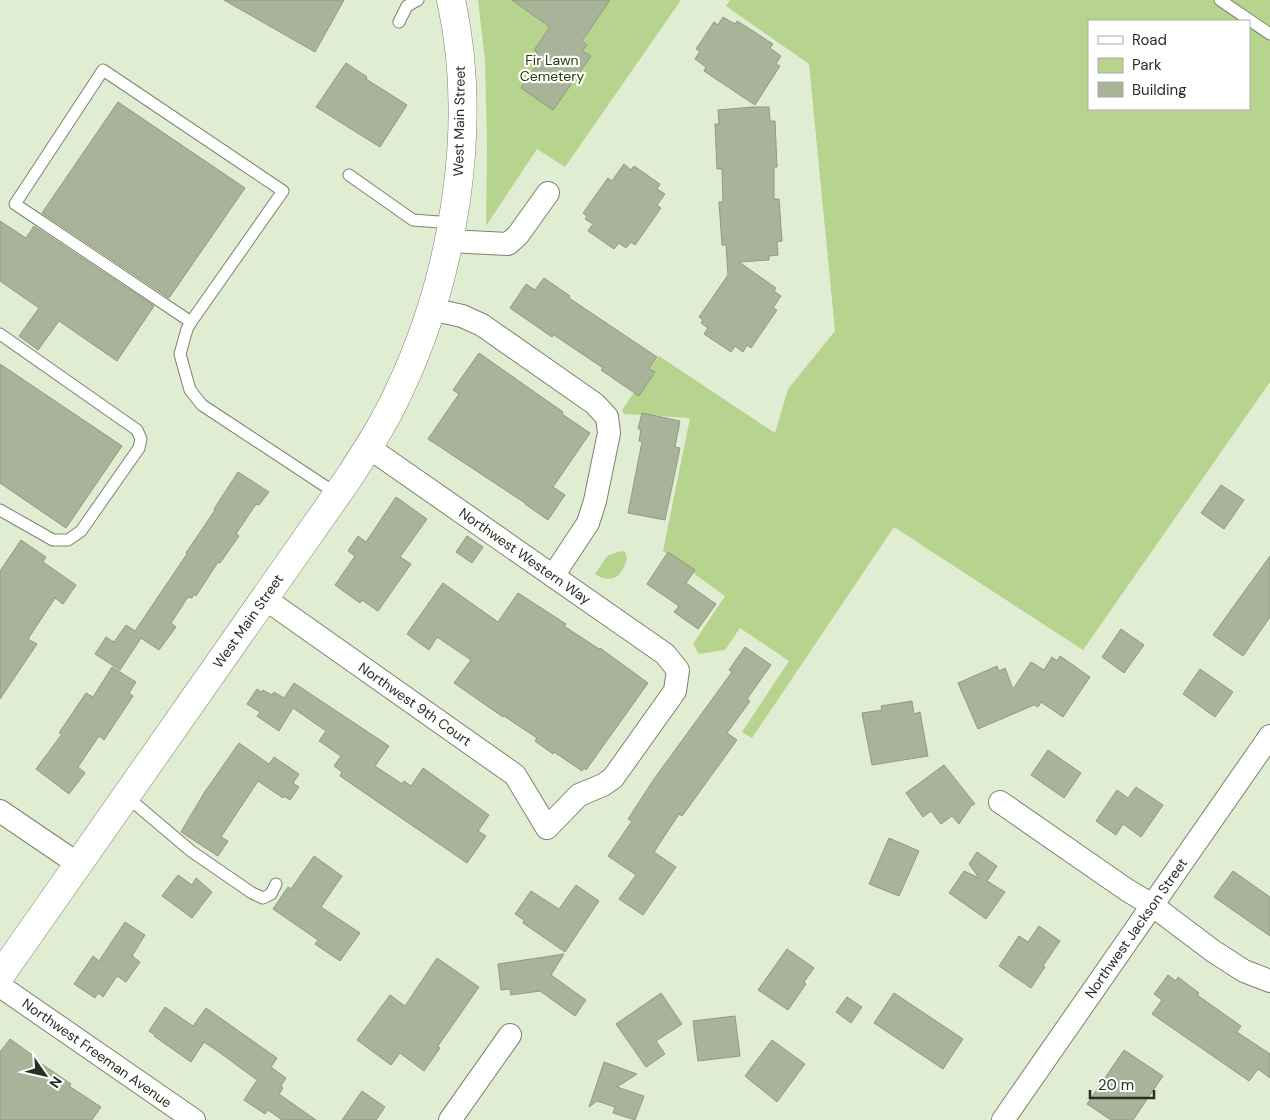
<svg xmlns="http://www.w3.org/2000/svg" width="1270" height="1120" viewBox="0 0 1270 1120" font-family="'DM Sans',sans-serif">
<rect width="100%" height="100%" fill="#e1edd2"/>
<g fill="#b7d48e" fill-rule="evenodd">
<path d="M478 0H681L565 167 537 149 486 226 487 144 485 61Z"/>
<path d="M730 0H1270V382L1083 650 894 527 752 738 742 732 789 661 740 628 725 650 699 654 693 644 725 596 663 551 690 418 624 414 622 410 659 356 775 433 788 389 835 331 809 64 726 6ZM1089 21H1249V109H1089Z"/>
<path d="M621 551 625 552 627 558C623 576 612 585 595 574L607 556Z"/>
</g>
<g fill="#a8b399" stroke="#8f9a81">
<path d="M224 0H344L315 52Z"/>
<path d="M512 0H610L582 41 587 45 582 51 591 56 553 110 521 88 536 66 530 62 537 52 534 50 550 27Z"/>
<path d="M723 17 735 24 737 21 753 31 773 44 770 48 781 56 776 64 780 66 755 105 704 71 706 67 695 59 700 51 696 49 714 22 718 25Z"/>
<path d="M346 63 367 77 366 79 407 105 380 147 316 107Z"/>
<path d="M118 102 245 188 169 298 42 213Z"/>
<path d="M753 107H769L770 121H775L777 167H774V199H779L782 241 777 242 778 255 769 256V260L739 262 776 288 774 291 781 296 773 308 777 310 751 348 747 345 743 352 735 346 731 352 704 334 708 328 701 323 703 320 699 317 728 275 726 245H722L719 202H723L722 169H717L715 124H719L718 110Z"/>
<path d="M624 164 631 170 634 166 660 184 657 189 665 194 657 205 661 208 635 245 631 242 626 248 619 243 614 249 588 231 593 224 585 219 587 216 583 213 608 178 612 181Z"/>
<path d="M0 221 26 238 34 226 154 306 117 361 59 321 38 350 19 336 39 308 0 281Z"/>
<path d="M544 278 570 296 569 298 657 357 649 369 655 372 639 396 601 370 603 368 554 335 552 337 510 308 526 284 535 290Z"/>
<path d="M479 353 563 412 562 414 590 433 553 487 565 495 548 520 525 504V503L428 439 459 394 453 390Z"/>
<path d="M0 364 122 446 66 528 0 483Z"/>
<path d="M642 413 680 421 675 447 680 448 665 520 628 513 642 442 639 441 641 429H638Z"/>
<path d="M238 472 269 492 259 505 256 504 236 534 239 536 220 563 218 562 196 596 194 594 192 598 188 597 171 623 176 627 159 650 141 638 120 670 95 654 106 637 114 642 126 625 135 631 187 554 186 553 215 510 214 509Z"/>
<path d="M1221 485 1244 500 1224 529 1201 513Z"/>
<path d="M396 497 427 519 400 557 411 564 378 611 362 600 360 603 335 585 355 556 348 551 358 536 366 542Z"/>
<path d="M467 536 483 547 472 563 456 552Z"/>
<path d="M21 540 46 557 43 562 76 585 63 604 55 598 28 639 37 644 0 699V571Z"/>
<path d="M668 552 695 570 686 583 716 604 698 629 674 612 679 606 647 584Z"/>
<path d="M1270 556V617L1243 656 1213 635Z"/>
<path d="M443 583 498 622 518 593 566 624 564 626 599 649 600 648 648 683 586 770 584 768 582 771 554 752 553 754 535 741 537 738 504 716 503 717 454 683 471 660 437 637 429 650 407 634Z"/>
<path d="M1121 629 1144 645 1124 673 1102 657Z"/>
<path d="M745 647 771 665 747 699 750 701 727 733 737 740 682 816 679 814 654 852 676 867 643 915 619 899 636 875 608 856 632 821 628 819 654 779 732 672 729 670Z"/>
<path d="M1060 656 1090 677 1063 717 1041 702 1038 707 1034 705 978 729 958 683 997 666 999 671 1005 668 1013 689 1031 662 1044 670 1052 657 1057 661Z"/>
<path d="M112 667 136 682 129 693 133 696 104 740 99 736 78 767 85 773 69 794 36 769 62 734 59 733 86 693 93 697Z"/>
<path d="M1200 669 1233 692 1215 717 1183 694Z"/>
<path d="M294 683 389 746 375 766 402 784 404 781 411 786 423 768 489 815 478 831 486 836 467 863 340 776 342 772 334 766 341 756 319 741 326 731 293 708 279 731 257 716 260 712 247 704 257 689 261 692 263 690 272 695 274 692 284 698Z"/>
<path d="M912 701 914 714 920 712 928 756 872 765 862 713 882 710 881 706Z"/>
<path d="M239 743 269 764 274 757 299 774 293 783 299 787 290 800 284 796 283 798 258 781 221 837 228 841 218 856 181 832 204 793Z"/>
<path d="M1048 750 1081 773 1064 798 1031 775Z"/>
<path d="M944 765 975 804 971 806 959 824 952 816 941 824 931 811 923 817 906 793Z"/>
<path d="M1136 787 1163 805 1141 837 1123 824 1116 835 1096 821 1117 790 1128 798Z"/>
<path d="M889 838 919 851 899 896 869 884Z"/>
<path d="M977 852 997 866 987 881 1005 892 986 919 949 893 964 871 979 878 969 864Z"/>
<path d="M314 856 342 876 321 907 360 933 340 961 315 944 318 940 273 909 288 887 291 889Z"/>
<path d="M1233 871 1270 897V936L1214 897Z"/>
<path d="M178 875 192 885 196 878 212 892 192 918 162 896Z"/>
<path d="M576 885 599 901 565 952 523 923 524 920 515 914 531 891 559 909Z"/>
<path d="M125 922 145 935 132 956 140 962 126 982 117 976 103 997 98 993 95 998 74 984 93 956 99 961Z"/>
<path d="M1039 926 1060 941 1043 966 1045 967 1031 988 999 966 1019 936 1028 942Z"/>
<path d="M787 949 814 968 804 982 806 984 788 1010 758 990Z"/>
<path d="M564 954 551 975 586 1000 575 1016 540 991 511 995 510 989 501 990 498 964Z"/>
<path d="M437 958 479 987 438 1046 440 1048 424 1071 400 1053 391 1065 357 1040 390 995 405 1006Z"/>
<path d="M1168 975 1176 981 1178 977 1199 993 1197 995 1241 1026 1237 1032 1270 1054V1078L1258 1069 1249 1081 1152 1014 1162 1000 1154 994Z"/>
<path d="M661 993 682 1024 656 1041 665 1054 646 1067 616 1024Z"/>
<path d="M894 993 963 1039 943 1069 874 1023Z"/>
<path d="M847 997 862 1007 851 1023 836 1012Z"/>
<path d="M165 1007 193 1026 206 1008 277 1058 271 1067 286 1078 281 1086 283 1088 279 1094 316 1120H282L268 1110 265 1114 244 1100 257 1080 219 1052 204 1042 191 1062 154 1036 155 1035 149 1031Z"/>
<path d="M735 1016 740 1056 698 1061 693 1021Z"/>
<path d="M10 1039 35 1057 33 1058 71 1084 69 1086 101 1107 92 1120H0V1052Z"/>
<path d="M772 1040 805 1064 777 1102 745 1076Z"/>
<path d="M1124 1050 1163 1076 1133 1120H1111L1087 1104Z"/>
<path d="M604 1062 637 1074 617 1087 644 1096 635 1120 613 1113 615 1107 597 1101 589 1107Z"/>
<path d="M362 1091 385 1107 376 1120H342Z"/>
</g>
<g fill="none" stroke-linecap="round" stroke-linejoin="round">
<defs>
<g id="lane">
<path d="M1220 0 1270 34"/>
<path d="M399 22 407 6 418 0"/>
<path d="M349 175 413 220 452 223"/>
<path d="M191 322 15 204 103 70 283 191 191 322 187 329 180 354 190 390 202 405 337 494"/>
<path d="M0 334 137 430 141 439 139 448 81 531 68 540H53L0 510"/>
<path d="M126 796 191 851 252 893 263 898 271 894 276 884"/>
</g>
<g id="street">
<path d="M449 241 508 244 518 235 548 193"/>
<path d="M431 309 462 316 482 325 595 404 607 417 609 433 595 501 588 523 553 576"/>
<path d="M264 598 515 775 547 828 579 795 603 785 613 778 675 691 678 670 665 654 368 447"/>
<path d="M1000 802 1127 890 1152 905 1213 951 1244 971 1270 981"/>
<path d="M0 811 78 864"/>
<path d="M0 986 194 1120"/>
<path d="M450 1120 510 1035"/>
<path d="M1003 1120 1270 736"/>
</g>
<path id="secondary" d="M0 976 348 479C366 451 385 422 399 391 454 275 479 126 451 0"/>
</defs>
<use href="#lane" stroke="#7a846c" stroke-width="13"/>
<use href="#street" stroke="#7a846c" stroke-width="24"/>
<use href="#secondary" stroke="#7a846c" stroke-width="29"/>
<use href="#lane" stroke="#fff" stroke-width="11"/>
<use href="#street" stroke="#fff" stroke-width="22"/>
<use href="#secondary" stroke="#fff" stroke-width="28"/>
</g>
<g text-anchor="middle" stroke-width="4.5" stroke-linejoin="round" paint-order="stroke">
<g font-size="14" fill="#2a3c05" stroke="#fff">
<text x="552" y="65">Fir Lawn<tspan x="552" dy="16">Cemetery</tspan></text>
</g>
<g font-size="14" fill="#292e24" stroke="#fff">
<text transform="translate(459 121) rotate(-89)" y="5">West Main Street</text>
<text transform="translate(525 556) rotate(35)" y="5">Northwest Western Way</text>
<text transform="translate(248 621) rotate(-55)" y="5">West Main Street</text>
<text transform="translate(415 704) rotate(35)" y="5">Northwest 9th Court</text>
<text transform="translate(1136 928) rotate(-55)" y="5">Northwest Jackson Street</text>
<text transform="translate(97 1053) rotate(35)" y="5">Northwest Freeman Avenue</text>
</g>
</g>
<rect x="1088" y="20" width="162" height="90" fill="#ffffff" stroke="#a9aba7"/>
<rect x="1098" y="36" width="25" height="8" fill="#ffffff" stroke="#a9aba7"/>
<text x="1132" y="45" font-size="15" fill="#292e24">Road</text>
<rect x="1098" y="58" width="25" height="15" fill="#b7d48e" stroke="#a9aba7"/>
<text x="1132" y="70" font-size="15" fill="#292e24">Park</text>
<rect x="1098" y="82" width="25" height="15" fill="#a8b399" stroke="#a9aba7"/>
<text x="1132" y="95" font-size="15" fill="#292e24">Building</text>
<g transform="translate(45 1075) rotate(124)" stroke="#ffffff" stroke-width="4" paint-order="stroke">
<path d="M0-4L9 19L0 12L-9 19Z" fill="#292e24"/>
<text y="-8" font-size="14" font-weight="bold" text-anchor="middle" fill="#292e24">N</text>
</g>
<path d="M1090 1090v8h64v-8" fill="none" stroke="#292e24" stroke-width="2.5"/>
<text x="1098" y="1090" font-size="15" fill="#292e24" stroke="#ffffff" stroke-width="4" paint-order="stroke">20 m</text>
</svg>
